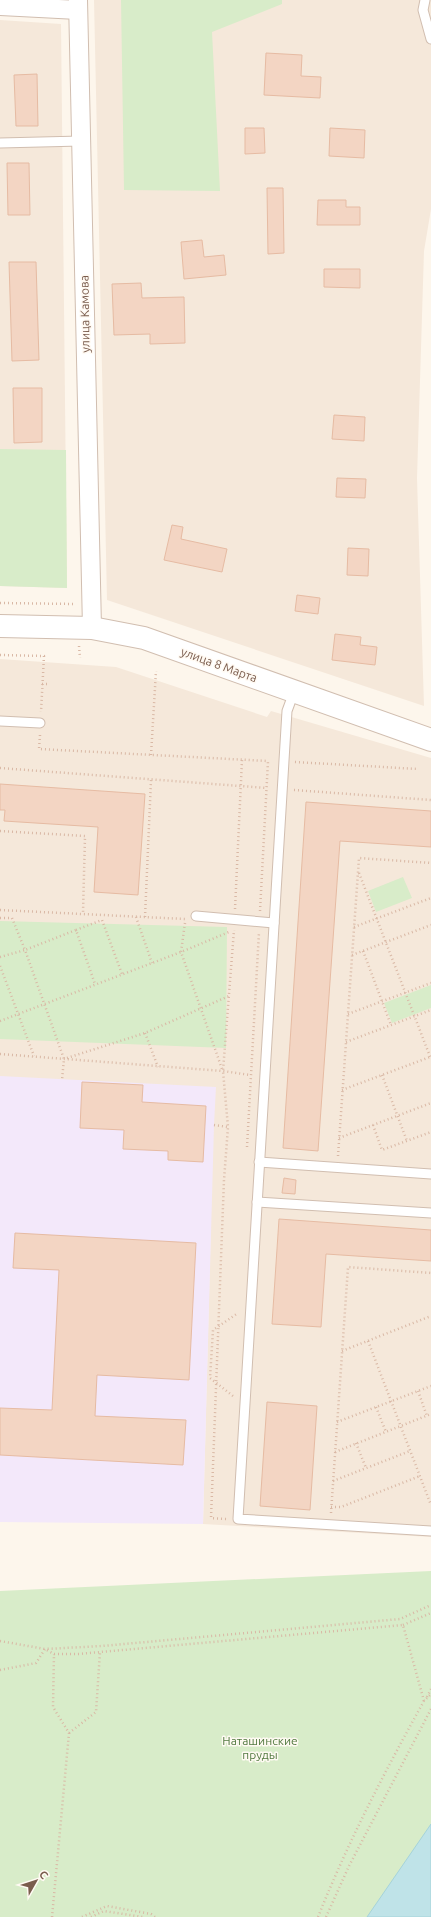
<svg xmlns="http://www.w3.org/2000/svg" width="431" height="1917" viewBox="0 0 431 1917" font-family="Ubuntu,sans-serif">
<rect width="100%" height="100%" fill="#fdf6ec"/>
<g fill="#f5e8da">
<path d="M94 0H431V209L424 251 417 478 424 706 107 600Z"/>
<path d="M0 20 61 24 67 588 0 586Z"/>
<path d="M0 659 116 667 267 717 271 711 431 758V1537L203 1524 211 1220 0 1200Z"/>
</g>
<path fill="#f3e8fa" d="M0 1076 216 1087 214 1125 203 1524 0 1522Z"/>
<g fill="#d8ecc9">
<path d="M121 0H282V4L212 32 220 191 124 190Z"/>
<path d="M0 449 66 450 67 588 0 586Z"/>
<path d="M403 877 412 898 376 912 368 891Z"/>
<path d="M0 921 227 927 226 1048 0 1039Z"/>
<path d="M431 985V1008L392 1023 384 1003Z"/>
<path d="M431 1571V1917H0V1591Z"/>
</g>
<path fill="#bfe3e8" stroke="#a5d3da" d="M431 1824V1917H367Z"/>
<g fill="#f3d5c3" stroke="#e6bba3">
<path d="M266 53 302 55 301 76 321 77 320 98 264 95Z"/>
<path d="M37 74 38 126H16L14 75Z"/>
<path d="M245 128H264L265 153 245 154Z"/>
<path d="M330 128 365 130 364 158 329 156Z"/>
<path d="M7 163H29L30 215H8Z"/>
<path d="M267 188H283L284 253 268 254Z"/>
<path d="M318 200H346V207H360V225H317Z"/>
<path d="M202 240 204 257 224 255 226 275 184 279 181 242Z"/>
<path d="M9 262H36L39 360 12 361Z"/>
<path d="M324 269H360V288L324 287Z"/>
<path d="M141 283 142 298 184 297 185 343 150 344V334L114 335 112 284Z"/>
<path d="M13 388H42V442L14 443Z"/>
<path d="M334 415 365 417 364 441 332 439Z"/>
<path d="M337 478 366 479 365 498 336 497Z"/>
<path d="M172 525 183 527 181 539 227 549 222 572 164 560Z"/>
<path d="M348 548 369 549 368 576 347 575Z"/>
<path d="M297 595 320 598 318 614 295 611Z"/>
<path d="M335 634 361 637 360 645 377 647 375 665 332 660Z"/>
<path d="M0 784 145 794 138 895 94 892 98 827 4 821 5 810H0Z"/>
<path d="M306 802 431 811V847L340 841 318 1151 283 1148Z"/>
<path d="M82 1082 143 1085 142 1102 206 1106 203 1162 168 1160V1151L123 1149 124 1130 80 1128Z"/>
<path d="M284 1178 296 1180 295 1194 282 1193Z"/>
<path d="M279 1219 431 1230V1261L326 1254 321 1327 272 1324Z"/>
<path d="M15 1233 196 1243 189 1380 97 1375 95 1416 186 1420 183 1465 0 1455V1408L52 1410 59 1270 13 1268Z"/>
<path d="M267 1402 317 1406 310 1510 260 1506Z"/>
</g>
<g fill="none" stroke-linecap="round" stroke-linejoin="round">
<defs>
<g id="service">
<path d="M425 0 423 10 431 39"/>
<path d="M0 143 81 141"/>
<path d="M294 692 287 711 238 1519 431 1531"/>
<path d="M0 721 40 723"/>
<path d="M196 916 274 923"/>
<path d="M259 1162 431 1174"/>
<path d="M257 1202 431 1213"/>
</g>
<g id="minor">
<path d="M78 0 92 628"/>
<path d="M0 6 78 10"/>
</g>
<path id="tertiary" d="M0 626 92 628 144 638 431 740"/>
</defs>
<use href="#service" stroke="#d1beb0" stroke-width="11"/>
<use href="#minor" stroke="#d1beb0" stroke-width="20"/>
<use href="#tertiary" stroke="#d1beb0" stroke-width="24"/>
<g stroke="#d9b8a5" stroke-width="2.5" stroke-dasharray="1 3" stroke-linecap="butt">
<path d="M0 603 75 604"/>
<path d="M79 646 80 658"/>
<path d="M0 655 44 656 41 712"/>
<path d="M42 684H50"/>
<path d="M40 735 39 749 268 761"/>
<path d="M151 755 156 671"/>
<path d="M295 762 418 769"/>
<path d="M0 768 267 788"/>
<path d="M294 790 431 800"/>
<path d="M0 831 85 836 83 913"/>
<path d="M359 873 431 1059"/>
<path d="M235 909 242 760"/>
<path d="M0 910 185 919"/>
<path d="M260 911 268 761"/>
<path d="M136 917 152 963"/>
<path d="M145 917 151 780"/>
<path d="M0 918H12L25 950 76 930 95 984"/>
<path d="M185 923 181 952 222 1069"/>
<path d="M354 927 431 898"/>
<path d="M76 930 102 920 122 974"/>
<path d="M363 951 391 1025"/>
<path d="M352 955 431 925"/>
<path d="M0 957 25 950 64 1059 62 1080"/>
<path d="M0 966 34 1056"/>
<path d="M348 1014 431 983"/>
<path d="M0 1021 181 952 229 932"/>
<path d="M145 1033 158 1067"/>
<path d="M346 1042 431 1010"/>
<path d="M0 1054 223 1071 250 1075"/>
<path d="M67 1058 145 1033 229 996"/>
<path d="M382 1075 407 1141"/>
<path d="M342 1090 430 1057"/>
<path d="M214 1125 228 1127"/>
<path d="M373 1125 382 1150 431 1132"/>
<path d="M339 1138 431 1103"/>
<path d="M247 1147 259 932"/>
<path d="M338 1156 359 858 431 863"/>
<path d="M368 1341 431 1505"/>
<path d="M342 1351 431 1316"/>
<path d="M418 1391 427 1416"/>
<path d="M233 1396 210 1378 213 1330 238 1313"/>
<path d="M376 1407 386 1432"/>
<path d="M337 1422 431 1386"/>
<path d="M356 1443 366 1468"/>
<path d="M335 1452 431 1414"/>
<path d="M333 1481 410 1451"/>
<path d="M331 1507H341L420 1476"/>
<path d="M331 1513 348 1267 431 1273"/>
<path d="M226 1519 211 1518 224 1180 228 1127 223 1071 234 930"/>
<path d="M403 1625 431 1613"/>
<path d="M0 1641 45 1649 54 1654H78L403 1625 424 1701"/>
<path d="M0 1670 36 1663 45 1649 102 1646 400 1619 431 1605"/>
<path d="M427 1697 431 1689"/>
<path d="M69 1733 96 1712 100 1652"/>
<path d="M52 1917 69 1733 53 1707 54 1654"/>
<path d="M82 1917 107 1906 151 1914 155 1917"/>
<path d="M91 1917 104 1911 143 1917"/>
<path d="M318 1917C348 1842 385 1771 424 1701L431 1694"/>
<path d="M326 1917 349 1866 431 1709"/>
</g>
<use href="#service" stroke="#fff" stroke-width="9"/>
<use href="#minor" stroke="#fff" stroke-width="18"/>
<use href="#tertiary" stroke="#fff" stroke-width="22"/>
</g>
<g text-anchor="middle" stroke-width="3" stroke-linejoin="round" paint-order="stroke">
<g font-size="12" fill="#7a5c4d" stroke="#fffaf3">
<text transform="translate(85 314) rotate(-91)" y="4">улица Камова</text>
<text transform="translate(219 665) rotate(20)" y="4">улица 8 Марта</text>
</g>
<g font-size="12" fill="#537a41" stroke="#fffaf3">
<text x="260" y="1745">Наташинские<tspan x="260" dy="14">пруды</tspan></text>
</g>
</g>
<g transform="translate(36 1881) rotate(51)" stroke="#fffaf3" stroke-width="3" paint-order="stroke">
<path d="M0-3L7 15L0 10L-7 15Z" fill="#7a5c4d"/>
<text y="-6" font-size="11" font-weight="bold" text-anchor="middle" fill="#7a5c4d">С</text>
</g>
</svg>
